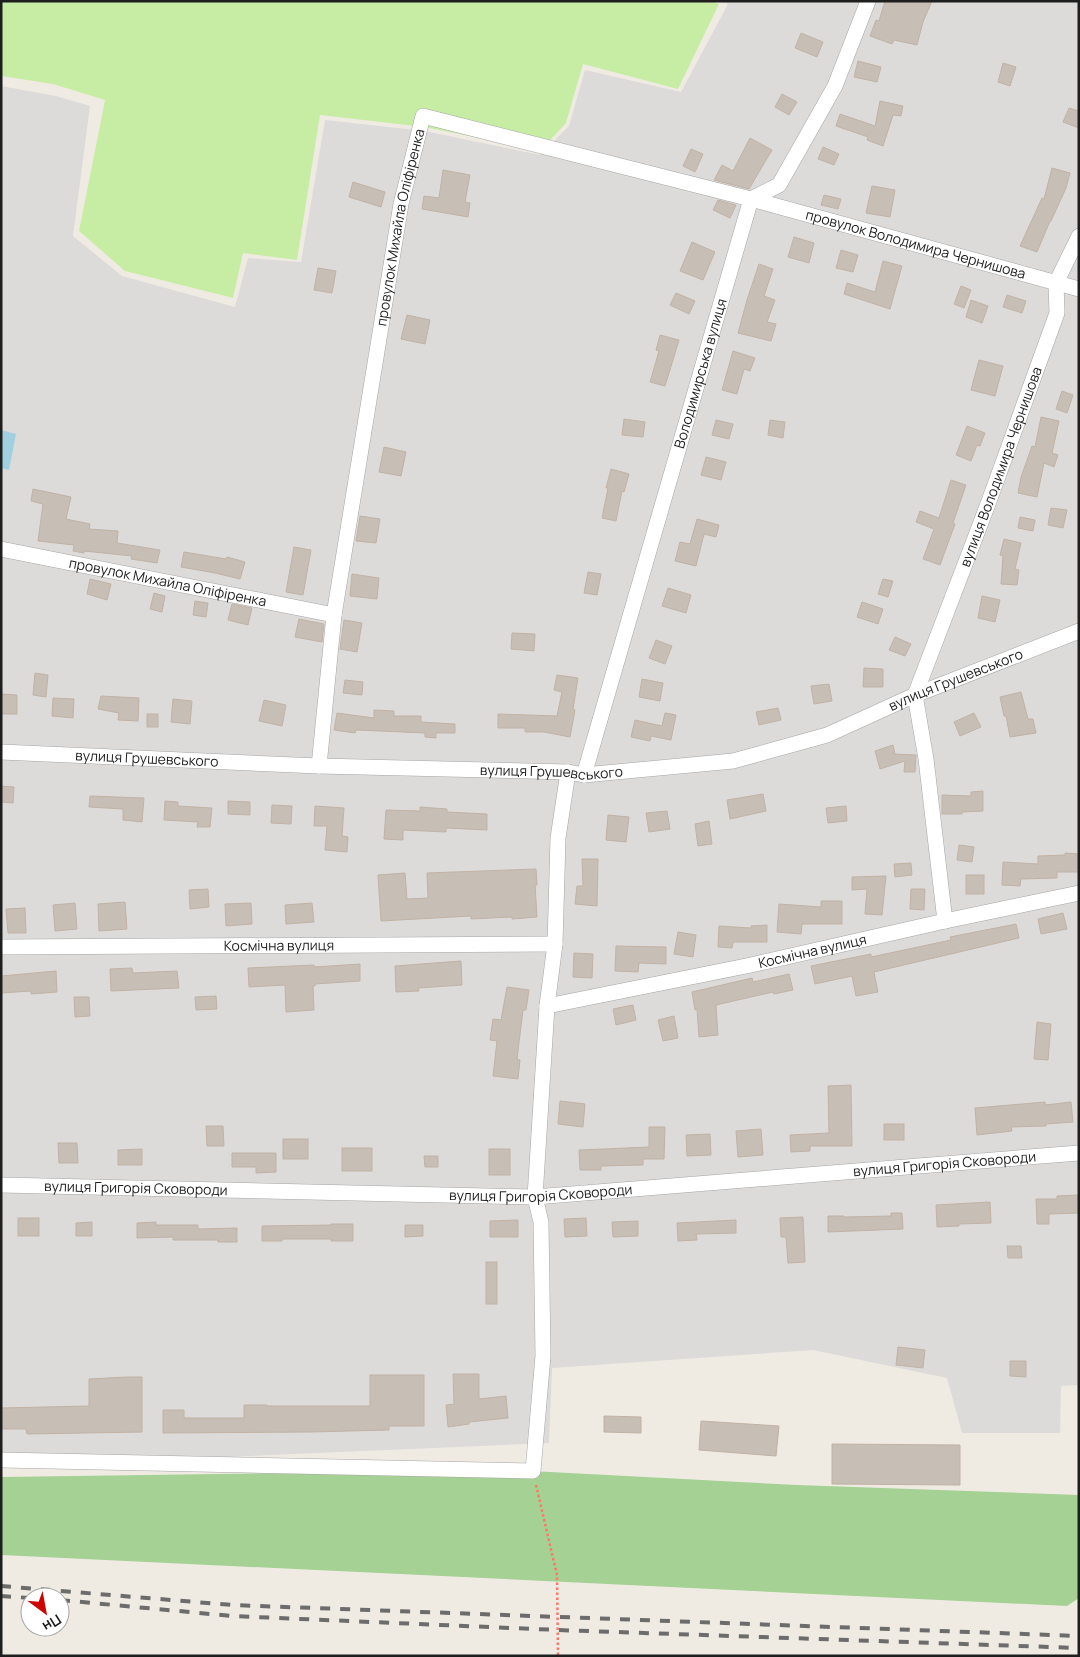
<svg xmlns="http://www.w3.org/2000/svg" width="1080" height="1657" viewBox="0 0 1080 1657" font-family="Manrope,sans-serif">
<rect width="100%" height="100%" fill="#efebe3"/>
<path fill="#dcdbda" d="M721 1H1079V1385L1061 1386 1060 1433H962L947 1378 813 1350 552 1368 549 1443 228 1457 1 1456V86L56 96 90 106 73 236 122 276 235 307 248 258 301 262 325 120 425 131 540 155 569 126 585 70 681 92 728 4Z"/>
<path fill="#c7eda5" d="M1 1H711L719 4 678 89 583 64 566 123 541 150 424 127 320 115 297 260 243 253 233 298 125 271 79 231 105 100 53 84 1 76Z"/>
<path fill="#a5d195" d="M512 1470 797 1485 1079 1495V1598L1067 1606 1 1555V1477Z"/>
<path fill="#a0d0e0" d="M1 430 16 434 9 470 1 468Z"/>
<g fill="#c7beb6" stroke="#c2b2a4">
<path d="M885 1H932L923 22 917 45 894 40 892 44 870 36 876 20 879 21Z"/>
<path d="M801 33 823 42 817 57 795 48Z"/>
<path d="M858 61 881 67 877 82 854 77Z"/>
<path d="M1003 63 1016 67 1010 86 998 82Z"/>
<path d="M782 94 797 102 789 115 775 107Z"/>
<path d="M880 101 903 106 901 116 893 115 883 146 867 140 868 137 836 126 840 114 875 126Z"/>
<path d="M1069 108 1079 111V128L1063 122Z"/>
<path d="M750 138 772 150 749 189 714 180 722 165 733 171Z"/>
<path d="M823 147 839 154 834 165 818 159Z"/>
<path d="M691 149 703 154 695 172 683 166Z"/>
<path d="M1052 168 1070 173 1066 188 1051 221H1050L1037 252 1020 246 1042 198 1044 199Z"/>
<path d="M443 170 470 175 465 202 470 203 468 217 422 209 424 196 439 198Z"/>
<path d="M353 182 385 192 381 207 349 197Z"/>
<path d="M872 186 895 190 890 217 866 213Z"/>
<path d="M824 195 841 199 838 209 821 205Z"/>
<path d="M718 200 736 205 730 218 713 210Z"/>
<path d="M794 237 814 243 809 263 788 257Z"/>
<path d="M692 242 715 252 703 280 680 271Z"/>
<path d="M841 250 858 255 853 272 836 268Z"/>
<path d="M883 261 902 266 890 309 844 294 847 283 875 292Z"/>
<path d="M759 264 773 269 764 296 775 300 767 322 776 324 771 341 738 333 747 300Z"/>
<path d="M318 268 336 271 332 293 314 290Z"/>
<path d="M961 286 971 290 964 308 954 304Z"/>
<path d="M676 293 695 301 689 314 670 305Z"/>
<path d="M1007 295 1026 301 1022 313 1003 307Z"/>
<path d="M971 300 988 306 982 323 966 317Z"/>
<path d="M407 315 430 320 425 344 401 339Z"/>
<path d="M660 335 679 340 665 386 650 382 659 351 656 350Z"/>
<path d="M733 351 755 358 750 371 744 369 737 394 722 390Z"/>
<path d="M979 360 1003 366 995 396 971 390Z"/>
<path d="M1062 391 1073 395 1067 413 1056 409Z"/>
<path d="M1041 417 1059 421 1052 453 1058 455 1054 467 1044 463 1037 497 1018 493 1021 477 1032 446 1035 447Z"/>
<path d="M624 419 645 422 643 437 622 435Z"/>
<path d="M716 420 733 424 729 439 712 435Z"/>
<path d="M770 420 785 422 783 438 768 435Z"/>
<path d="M967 426 985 433 980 446 977 445 971 461 956 455Z"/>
<path d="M384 447 406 452 401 476 379 472Z"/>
<path d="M706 457 726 462 721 480 701 475Z"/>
<path d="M611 469 629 474 624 492 622 491 616 521 602 518 608 488H606Z"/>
<path d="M951 480 966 485 953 523 955 524 940 565 923 559 934 529 916 522 920 511 939 518Z"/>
<path d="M33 489 71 497 66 519 90 524 89 529 118 531 117 543 160 550 157 563 131 559 132 556 84 551V553L73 551 74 545 38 541 43 504 31 501Z"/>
<path d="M1051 508 1067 510 1063 528 1048 525Z"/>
<path d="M360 516 380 519 376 543 356 541Z"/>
<path d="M1020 517 1035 520 1033 531 1018 528Z"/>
<path d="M697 519 719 525 716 537 704 534 696 566 675 561 680 542 690 544Z"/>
<path d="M1004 539 1021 543 1015 569 1019 570 1017 585 1001 584 1003 556 1000 555Z"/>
<path d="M294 547 311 550 303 595 286 592Z"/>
<path d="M184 552 226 559 227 557 245 562 240 579 215 573 181 567Z"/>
<path d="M588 572 601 574 597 595 584 593Z"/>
<path d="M352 574 379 578 377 599 350 596Z"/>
<path d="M90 579 111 584 107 600 87 594Z"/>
<path d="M883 579 893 581 888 597 878 594Z"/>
<path d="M668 588 691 595 686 613 662 606Z"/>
<path d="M154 593 165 596 162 612 150 609Z"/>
<path d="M982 596 1000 600 995 622 978 618Z"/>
<path d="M195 601 208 603 206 617 193 615Z"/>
<path d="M862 602 883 609 878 624 857 617Z"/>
<path d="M232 604 252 608 248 625 228 620Z"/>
<path d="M299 619 324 624 322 642 295 637Z"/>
<path d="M344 620 362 623 357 652 340 649Z"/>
<path d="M512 633 535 634 534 651 511 649Z"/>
<path d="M895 637 911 644 905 656 889 650Z"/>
<path d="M656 640 672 646 665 664 649 658Z"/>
<path d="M864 668 883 669V687H863Z"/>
<path d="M35 673 48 675 46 697 33 695Z"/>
<path d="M557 675 578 678 573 709 575 710 570 737 544 732H525V728H498V714L557 716 562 692 554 690Z"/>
<path d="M642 679 663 683 660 701 639 697Z"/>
<path d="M345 680 363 682 362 695 343 693Z"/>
<path d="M829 684 832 701 814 704 811 686Z"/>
<path d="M1021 692 1028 719H1033L1036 733 1010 737 1006 716H1004L1000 697Z"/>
<path d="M1 694 17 695V714H1Z"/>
<path d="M101 696 139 698 138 721 118 720 119 713 98 709Z"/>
<path d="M53 698 74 699 73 718 52 716Z"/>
<path d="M173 699 192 701 190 724 171 722Z"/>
<path d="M264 700 286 705 282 726 259 721Z"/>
<path d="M778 708 781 720 759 725 756 712Z"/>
<path d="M374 710 394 711V716H421V722L455 724V733H436V738L425 737V733L356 730 355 733 334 730 337 713 374 718Z"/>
<path d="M665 713 676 715 671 740 651 736 650 741 631 737 635 720 662 726Z"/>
<path d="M974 713 981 727 960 736 954 722Z"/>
<rect x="147" y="714" width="11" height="13"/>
<path d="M893 745 895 754 916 755 915 772H904L905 761 880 769 875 751Z"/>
<path d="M1 786 14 787 13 803 1 802Z"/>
<path d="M983 791V811L962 812V814H942V795L971 796V792Z"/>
<path d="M763 794 766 811 730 819 727 800Z"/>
<path d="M90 796 144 798 142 822 123 820V809L89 807Z"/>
<path d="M165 801 178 802V806L212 808 210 827H197L198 822 164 820Z"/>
<path d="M228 801 250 802V815L228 814Z"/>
<path d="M272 805 292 806 291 824 271 823Z"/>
<path d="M315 806 344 808 342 836 348 837 347 852 325 850 327 826H314Z"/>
<path d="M846 806 847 821 828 823 826 808Z"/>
<path d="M420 807 447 809V812L487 814V830L446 828V832L403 830V840L384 839 386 810 420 811Z"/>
<path d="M667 811 670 829 649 832 646 813Z"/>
<path d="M608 815 629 817 626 842 606 840Z"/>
<path d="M709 821 712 844 698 846 695 824Z"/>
<path d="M959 845 974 847 972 862 957 860Z"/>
<path d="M1065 853 1079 854V872H1057V878L1021 879 1020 886 1002 885 1003 862 1038 864V856L1065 855Z"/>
<path d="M582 859H598L597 906 575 904 577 886H583Z"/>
<path d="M911 863 912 875 895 877 894 864Z"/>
<path d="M536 869 537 885H535L537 917 512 919V917L471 919V916L381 921 378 875 405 873 407 899 428 898 427 873Z"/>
<rect x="966" y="875" width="18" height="19"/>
<path d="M886 876 882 915 865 914 867 889 852 890V877Z"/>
<path d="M208 889 209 907 190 909 189 890Z"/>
<path d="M911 889H925L924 910 910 909Z"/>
<path d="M821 901H842V924H802L801 934 777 932 779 904 821 907Z"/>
<path d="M125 902 127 929 99 931 98 904Z"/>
<path d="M75 903 77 929 55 931 53 905Z"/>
<path d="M251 903 252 924 226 926 225 904Z"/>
<path d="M312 903 314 922 286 924 285 905Z"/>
<path d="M25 908 26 933H8L6 909Z"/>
<path d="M1063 913 1067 929 1041 934 1038 919Z"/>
<path d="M1016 924 1019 938 874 972 878 992 856 996 852 976 815 984 811 966 871 954V957L951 940 950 937Z"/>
<path d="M767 925V942H733L732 948 718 947 719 926 751 928V926Z"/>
<path d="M678 932 696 935 693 957 674 954Z"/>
<path d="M616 946 666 947V964L639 963 638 972 615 971Z"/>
<path d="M574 953 593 954 592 978 573 977Z"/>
<path d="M461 961 462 985 418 988 419 991 396 992 395 966Z"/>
<path d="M360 964V981L315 984V986H313L314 1010 286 1012 285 985 249 987 248 968 314 965V967Z"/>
<path d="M132 968 133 973 177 971 179 988 111 991 110 969Z"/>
<path d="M56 971 57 992 31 994V991L1 993V976Z"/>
<path d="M789 974 793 990 774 994 773 992 716 1005 718 1035 699 1037 697 1009 695 1010 692 992 752 978 753 982Z"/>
<path d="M507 987 529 990 526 1010H523L517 1059 520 1060 518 1079 493 1076 497 1041 490 1040 493 1019 501 1020Z"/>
<path d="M216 996 217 1009 196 1010 195 997Z"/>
<path d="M74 997H89L90 1016 75 1017Z"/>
<path d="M633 1005 636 1020 616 1025 613 1009Z"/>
<path d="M674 1016 678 1038 663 1041 658 1020Z"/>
<path d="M1037 1022 1051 1024 1048 1060 1034 1059Z"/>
<path d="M851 1085 852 1146H810V1151L791 1152 790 1135 829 1133 828 1086Z"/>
<path d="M560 1101 585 1104 583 1127 558 1124Z"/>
<path d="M1045 1102V1105L1071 1102 1073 1122 1046 1124V1126L1011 1127 1012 1131 977 1135 975 1108Z"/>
<rect x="884" y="1124" width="20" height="16"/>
<path d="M206 1126H223L224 1146H207Z"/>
<path d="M649 1127H665L664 1159H643V1165L601 1166V1170H580L579 1150 649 1147Z"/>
<path d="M761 1129 763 1155 738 1157 736 1131Z"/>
<path d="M710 1134 711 1155 687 1156 686 1135Z"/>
<rect x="283" y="1139" width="25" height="20"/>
<path d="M58 1143H77L78 1163H59Z"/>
<rect x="342" y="1148" width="30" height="23"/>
<path d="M142 1149V1165H118V1150Z"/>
<rect x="489" y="1149" width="21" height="26"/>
<path d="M232 1153H276V1172L256 1173V1167H232Z"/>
<path d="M424 1156H438V1167H425Z"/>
<path d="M1078 1195 1079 1213 1049 1214V1224H1037L1036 1199H1057V1196Z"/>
<path d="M990 1202 991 1223 959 1224V1226L937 1227 936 1205Z"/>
<path d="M891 1213H902L903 1229 828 1232V1216H844V1217L891 1216Z"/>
<path d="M803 1217 805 1262 788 1263 786 1237H781L780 1218Z"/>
<rect x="18" y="1218" width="21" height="18"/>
<path d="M586 1218 587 1236 565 1237 564 1219Z"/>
<path d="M518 1220V1237H490V1221Z"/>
<path d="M736 1220V1233L696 1234 697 1240 678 1241 677 1223Z"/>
<path d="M638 1221V1236L613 1237 612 1222Z"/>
<path d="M92 1222V1236H76V1223Z"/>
<path d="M156 1222V1225H198V1229L237 1228V1242H218V1240H173V1237L137 1238V1223Z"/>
<path d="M331 1224H353V1241H331V1239H282V1241H262V1226L331 1225Z"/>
<path d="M405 1225H423V1236L405 1237Z"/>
<path d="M1007 1246H1021L1022 1258H1008Z"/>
<rect x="486" y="1262" width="11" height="42"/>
<path d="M898 1347 925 1350 923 1368 896 1365Z"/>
<path d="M1010 1361H1026V1377L1010 1376Z"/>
<path d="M453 1374H479V1399L506 1396 508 1418 469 1422V1424L448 1427 446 1405 454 1404Z"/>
<path d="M370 1375H424V1426H389V1430L310 1432 163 1433V1410H184V1418H244V1405H267L268 1406H370Z"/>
<path d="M127 1377H142V1432L27 1434 26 1429H1V1408L89 1406V1379Z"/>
<path d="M604 1416 641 1417V1433L604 1432Z"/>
<path d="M701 1421 779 1426 776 1456 699 1450Z"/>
<path d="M832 1444 960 1445V1485L832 1484Z"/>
</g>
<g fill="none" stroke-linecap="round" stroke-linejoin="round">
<defs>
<g id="minor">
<path id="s1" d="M1 549 334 615"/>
<path id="s2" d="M1 752 319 766 568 772 584 775 733 761 827 735 915 695 1079 631"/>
<path id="s3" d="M319 766 334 615 401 204 423 116 751 199 1079 289"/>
<path id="s4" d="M584 775 751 199 779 185 835 86 868 1"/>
<path id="s5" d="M945 921 926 759 915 695 988 504 1057 313 1056 283 1079 236"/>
<path id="s6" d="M1 947 555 944"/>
<path id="s7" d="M547 1006 751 965 945 921 1079 893"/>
<path id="s8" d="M1 1185 535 1197 1079 1153"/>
<path d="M1 1460 533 1471 543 1356 541 1222 535 1197 547 1006 555 944 558 838 568 772"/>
</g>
</defs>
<use href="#minor" stroke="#a5a5a5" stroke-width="16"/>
<path stroke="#ff7764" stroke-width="2.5" stroke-dasharray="2.5 2.5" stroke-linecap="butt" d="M536 1485 557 1575 558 1656"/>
<use href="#minor" stroke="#fff" stroke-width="15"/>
<g stroke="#6c6c6c" stroke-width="4" stroke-dasharray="10 10" stroke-linecap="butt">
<path d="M1 1586 232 1605 1079 1636"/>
<path d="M1 1596 30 1598"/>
<path d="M60 1600 232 1616 558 1630 1079 1648"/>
</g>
</g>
<g text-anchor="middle" stroke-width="5" stroke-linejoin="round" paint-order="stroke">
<g font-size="14" fill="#1e1e1e" stroke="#fff">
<text dy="5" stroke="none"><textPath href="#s3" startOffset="545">провулок Михайла Оліфіренка</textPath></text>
<text dy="5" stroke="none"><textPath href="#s3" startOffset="1168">провулок Володимира Чернишова</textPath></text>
<text dy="5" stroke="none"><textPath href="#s4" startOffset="418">Володимирська вулиця</textPath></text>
<text dy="5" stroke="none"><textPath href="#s5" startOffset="472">вулиця Володимира Чернишова</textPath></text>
<text dy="5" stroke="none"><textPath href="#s1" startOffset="170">провулок Михайла Оліфіренка</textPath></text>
<text dy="5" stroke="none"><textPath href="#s2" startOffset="971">вулиця Грушевського</textPath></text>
<text dy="5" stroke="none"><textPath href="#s2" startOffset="146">вулиця Грушевського</textPath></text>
<text dy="5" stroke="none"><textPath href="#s2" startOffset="551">вулиця Грушевського</textPath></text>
<text dy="5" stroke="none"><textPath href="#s6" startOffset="278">Космічна вулиця</textPath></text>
<text dy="5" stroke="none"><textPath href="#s7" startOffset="271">Космічна вулиця</textPath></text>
<text dy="5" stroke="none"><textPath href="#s8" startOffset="945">вулиця Григорія Сковороди</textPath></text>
<text dy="5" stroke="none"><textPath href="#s8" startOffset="135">вулиця Григорія Сковороди</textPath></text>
<text dy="5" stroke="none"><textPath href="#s8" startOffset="540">вулиця Григорія Сковороди</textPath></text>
</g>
</g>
<rect width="1080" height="1657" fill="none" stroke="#1e1e1e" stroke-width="5"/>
<g transform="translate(45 1612) rotate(148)"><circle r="24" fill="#ffffff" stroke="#a5a5a5"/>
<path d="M0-4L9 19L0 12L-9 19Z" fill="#cb0400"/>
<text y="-8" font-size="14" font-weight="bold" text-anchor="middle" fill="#1e1e1e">Пн</text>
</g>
</svg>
